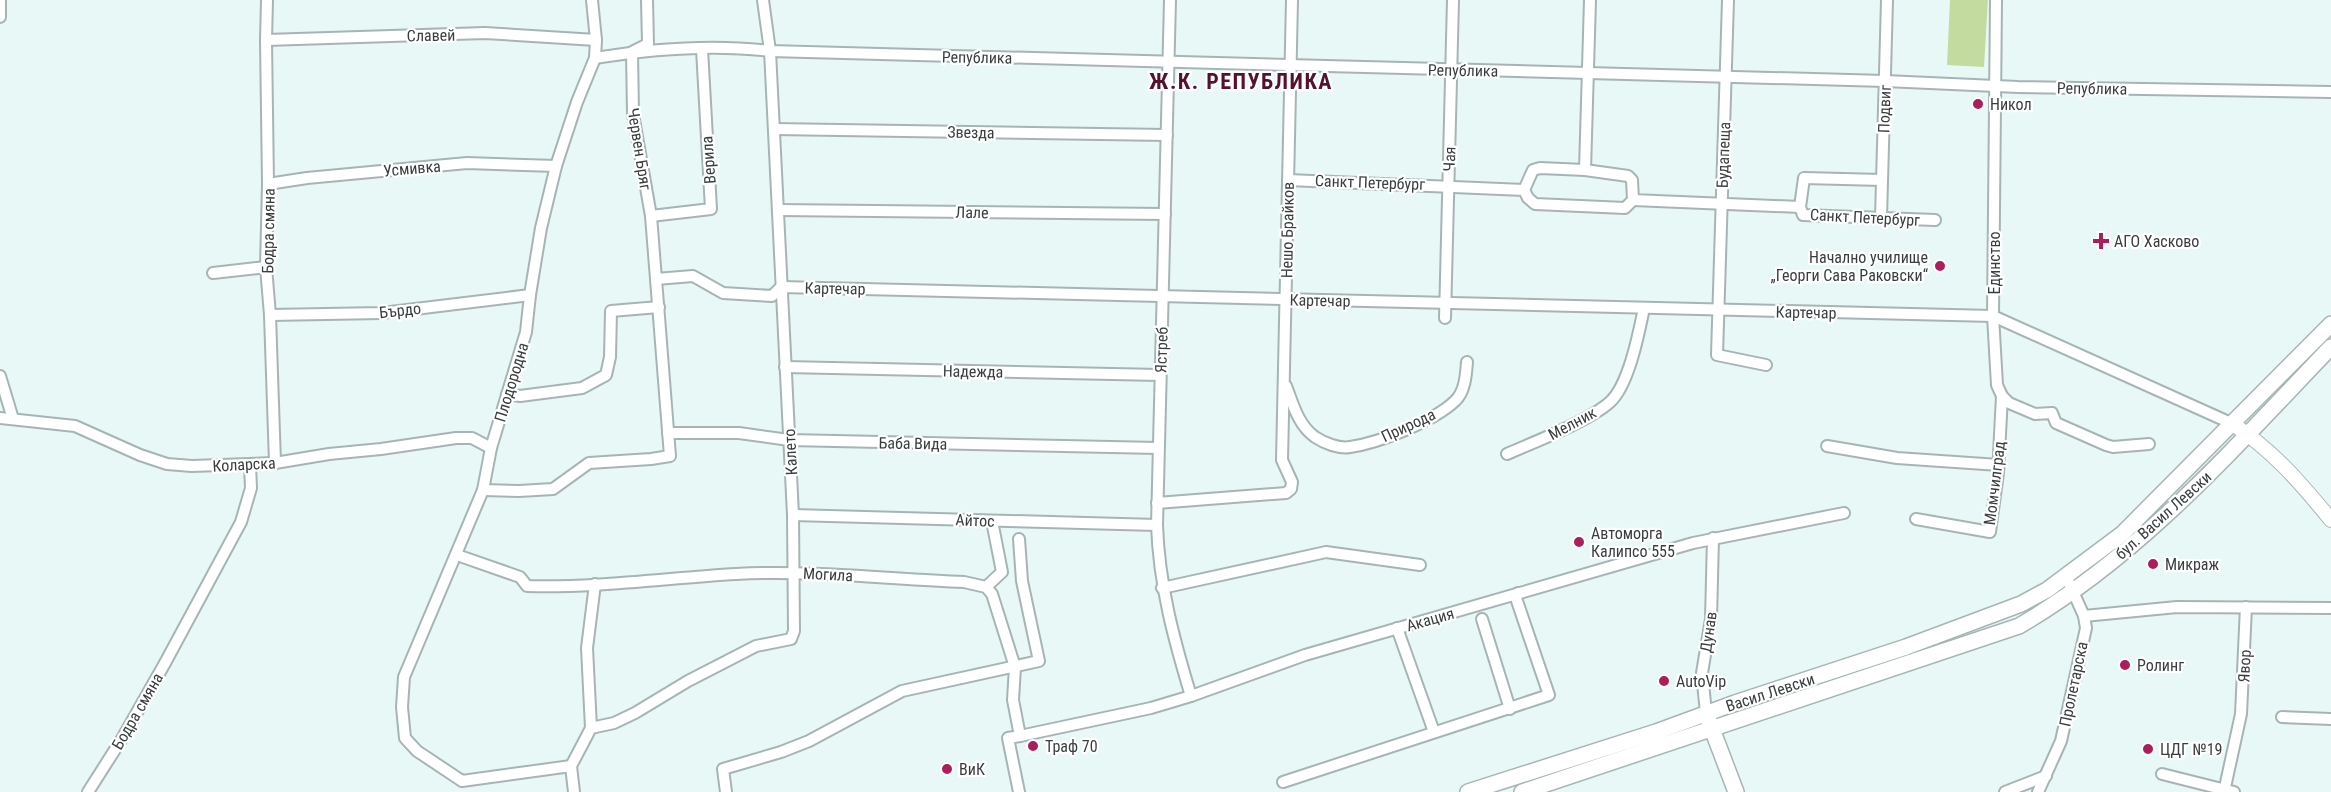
<svg xmlns="http://www.w3.org/2000/svg" width="2331" height="792" viewBox="0 0 2331 792" font-family="'Roboto Condensed',sans-serif">
<rect width="100%" height="100%" fill="#e8f8f7"/>
<path fill="#c4db9f" d="M1950 0H1988L1984 67 1947 65Z"/>
<g fill="none" stroke-linecap="round" stroke-linejoin="round">
<defs>
<g id="minor">
<path d="M267 0 266 40 268 184 266 267 270 315 275 463"/>
<path d="M1170 0 1157 525C1159 585 1174 640 1191 696"/>
<path d="M1728 0 1717 355 1766 365"/>
<path d="M1996 0 1993 316 1997 385 2002 396 2009 403 2035 414 2052 413 2056 423 2106 445 2113 447 2149 444"/>
<path d="M0 17V0"/>
<path d="M266 40 485 33 596 40"/>
<path d="M595 58C651 49 714 44 770 51L1885 81 2018 87 2331 92"/>
<path d="M774 129 1167 135"/>
<path d="M1585 170 1590 0"/>
<path d="M1288 180 1524 190 1528 198 1535 204 1625 208 1633 200"/>
<path d="M1882 180 1804 178 1800 207 1803 215 1935 220"/>
<path d="M268 184 307 178 467 163 556 166"/>
<path d="M1524 190 1533 170 1540 168 1585 170 1628 176 1632 180 1633 200 1800 207"/>
<path d="M778 210 1165 214"/>
<path d="M651 216 711 209 702 49"/>
<path d="M1881 218 1887 0"/>
<path d="M213 273 266 267"/>
<path d="M656 279 693 276 723 293 772 296 781 287 1993 316 2233 424"/>
<path d="M270 315 382 313 530 295"/>
<path d="M1445 318 1453 0"/>
<path d="M785 367 1160 375"/>
<path d="M0 376 13 419"/>
<path d="M1286 386C1293 404 1298 425 1315 437 1324 443 1339 449 1350 447 1379 443 1434 421 1455 401 1465 392 1466 375 1467 362"/>
<path d="M507 394 520 396 582 388 606 375 610 357 611 311 659 307"/>
<path d="M0 418 75 426 140 455 167 464 192 466 275 463 329 454 381 449 456 438H472L491 448"/>
<path d="M668 433H739L789 440 1158 448"/>
<path d="M1827 446 1897 458 1999 465"/>
<path d="M1507 454C1534 442 1589 421 1610 402 1629 385 1639 332 1644 308"/>
<path d="M483 490 519 491 553 489 589 463 651 459 670 456 651 216 633 114 632 52 648 44 647 0"/>
<path d="M1157 503 1286 493 1291 489 1292 482 1282 460 1292 0"/>
<path d="M793 515 1157 525"/>
<path d="M1916 519 1990 532 1998 473 2002 396"/>
<path d="M457 555 520 577 527 586C597 588 667 578 736 574 812 570 888 579 964 582L986 587 992 594 1015 667 1013 700 1020 736 1008 738 1019 792"/>
<path d="M986 587 1002 572 992 521"/>
<path d="M1162 588 1326 552 1420 565"/>
<path d="M2084 616 2177 607 2331 608"/>
<path d="M1482 619 1510 709"/>
<path d="M1397 628 1434 732"/>
<path d="M1706 713 1702 673 1711 619 1713 538"/>
<path d="M2282 717 2331 719"/>
<path d="M591 728 587 648 595 584"/>
<path d="M1020 736 1151 708 1191 696 1305 655 1693 543 1844 513"/>
<path d="M571 766 591 728 614 723 635 713 688 681 756 646 791 639 794 631 793 515 770 51 763 0"/>
<path d="M2162 774 2234 792"/>
<path d="M1283 782 1549 695 1516 598 1518 593"/>
<path d="M88 792 123 737 165 663 241 522 251 488 250 465"/>
<path d="M574 792 571 766 462 781 417 751 405 738 402 707 404 677 483 490 491 448 526 332 530 295 541 228 556 166 577 102 595 58 596 40 592 0"/>
<path d="M726 792 723 769 781 752 809 741 902 691 1039 661 1022 581 1019 539"/>
<path d="M2005 792 2046 776"/>
<path d="M2038 792 2061 741 2086 628 2084 616 2066 576"/>
<path d="M2224 792 2241 714 2246 607"/>
</g>
<path id="tertiary" d="M2233 424C2275 453 2299 481 2331 520"/>
<g id="secondary">
<path d="M1709 721 1736 792"/>
<path d="M1468 792 1656 732 1735 703 1906 647 2021 604 2047 590 2122 534 2331 324"/>
<path d="M1522 792 2019 626C2141 555 2234 448 2331 347"/>
</g>
</defs>
<use href="#minor" stroke="#a6b5b4" stroke-width="14"/>
<use href="#tertiary" stroke="#a6b5b4" stroke-width="16"/>
<use href="#secondary" stroke="#a6b5b4" stroke-width="18"/>
<use href="#minor" stroke="#fff" stroke-width="10"/>
<use href="#tertiary" stroke="#fff" stroke-width="14"/>
<use href="#secondary" stroke="#fff" stroke-width="15"/>
</g>
<g fill="#ac1e59" stroke="#fff" stroke-width="2">
<circle cx="1978" cy="104" r="6"/>
<path d="M2098 232h6v6h6v6h-6v6h-6v-6h-6v-6h6z"/>
<circle cx="1940" cy="266" r="6"/>
<circle cx="1579" cy="542" r="6"/>
<circle cx="2153" cy="564" r="6"/>
<circle cx="2125" cy="665" r="6"/>
<circle cx="1664" cy="681" r="6"/>
<circle cx="1033" cy="746" r="6"/>
<circle cx="2148" cy="749" r="6"/>
<circle cx="947" cy="769" r="6"/>
</g>
<g text-anchor="middle" stroke-width="4.5" stroke-linejoin="round" paint-order="stroke">
<g font-size="16" fill="#383e3e" stroke="#fff">
<text transform="translate(431 35) rotate(-1)" y="6">Славей</text>
<text transform="translate(977 57) rotate(1)" y="6">Република</text>
<text transform="translate(1463 70) rotate(1)" y="6">Република</text>
<text transform="translate(2092 88) rotate(1)" y="6">Република</text>
<text transform="translate(1884 109) rotate(-88)" y="6">Подвиг</text>
<text transform="translate(971 132) rotate(1)" y="6">Звезда</text>
<text transform="translate(640 149) rotate(81)" y="6">Червен Бряг</text>
<text transform="translate(1723 155) rotate(-88)" y="6">Будапеща</text>
<text transform="translate(1449 159) rotate(-88)" y="6">Чая</text>
<text transform="translate(708 160) rotate(-94)" y="6">Верила</text>
<text transform="translate(412 168) rotate(-5)" y="6">Усмивка</text>
<text transform="translate(1370 182) rotate(2)" y="6">Санкт Петербург</text>
<text transform="translate(972 212) rotate(1)" y="6">Лале</text>
<text transform="translate(1865 217) rotate(3)" y="6">Санкт Петербург</text>
<text transform="translate(1287 230) rotate(-89)" y="6">Нешо Брайков</text>
<text transform="translate(268 231) rotate(-89)" y="6">Бодра смяна</text>
<text transform="translate(1994 263) rotate(-90)" y="6">Единство</text>
<text transform="translate(835 288) rotate(1)" y="6">Картечар</text>
<text transform="translate(1320 300) rotate(1)" y="6">Картечар</text>
<text transform="translate(400 310) rotate(-6)" y="6">Бърдо</text>
<text transform="translate(1806 312) rotate(1)" y="6">Картечар</text>
<text transform="translate(1161 350) rotate(-88)" y="6">Ястреб</text>
<text transform="translate(973 371) rotate(1)" y="6">Надежда</text>
<text transform="translate(511 382) rotate(-73)" y="6">Плодородна</text>
<text transform="translate(1572 423) rotate(-28)" y="6">Мелник</text>
<text transform="translate(1408 425) rotate(-25)" y="6">Природа</text>
<text transform="translate(913 443) rotate(1)" y="6">Баба Вида</text>
<text transform="translate(790 452) rotate(-93)" y="6">Калето</text>
<text transform="translate(244 464) rotate(-3)" y="6">Коларска</text>
<text transform="translate(1994 483) rotate(-83)" y="6">Момчилград</text>
<text transform="translate(2163 515) rotate(-42)" y="6">бул. Васил Левски</text>
<text transform="translate(975 520) rotate(2)" y="6">Айтос</text>
<text transform="translate(828 574) rotate(3)" y="6">Могила</text>
<text transform="translate(1430 619) rotate(-16)" y="6">Акация</text>
<text transform="translate(1708 632) rotate(-82)" y="6">Дунав</text>
<text transform="translate(2244 666) rotate(-87)" y="6">Явор</text>
<text transform="translate(2073 684) rotate(-78)" y="6">Пролетарска</text>
<text transform="translate(1770 692) rotate(-18)" y="6">Васил Левски</text>
<text transform="translate(137 711) rotate(-60)" y="6">Бодра смяна</text>
</g>
<g font-size="16" fill="#383e3e" stroke="#fff" text-anchor="start">
<text x="1990" y="110">Никол</text>
<text x="2114" y="247">АГО Хасково</text>
<text x="1928" y="263" text-anchor="end">Начално училище<tspan x="1928" dy="18">„Георги Сава Раковски“</tspan></text>
<text x="1591" y="539">Автоморга<tspan x="1591" dy="18">Калипсо 555</tspan></text>
<text x="2165" y="570">Микраж</text>
<text x="2137" y="671">Ролинг</text>
<text x="1676" y="687">AutoVip</text>
<text x="1045" y="752">Траф 70</text>
<text x="2160" y="755">ЦДГ №19</text>
<text x="959" y="775">ВиК</text>
</g>
<g font-size="22" font-weight="bold" letter-spacing="1.5" fill="#55122c" stroke="#fff">
<text x="1241" y="89">Ж.К. РЕПУБЛИКА</text>
</g>
</g>
</svg>
